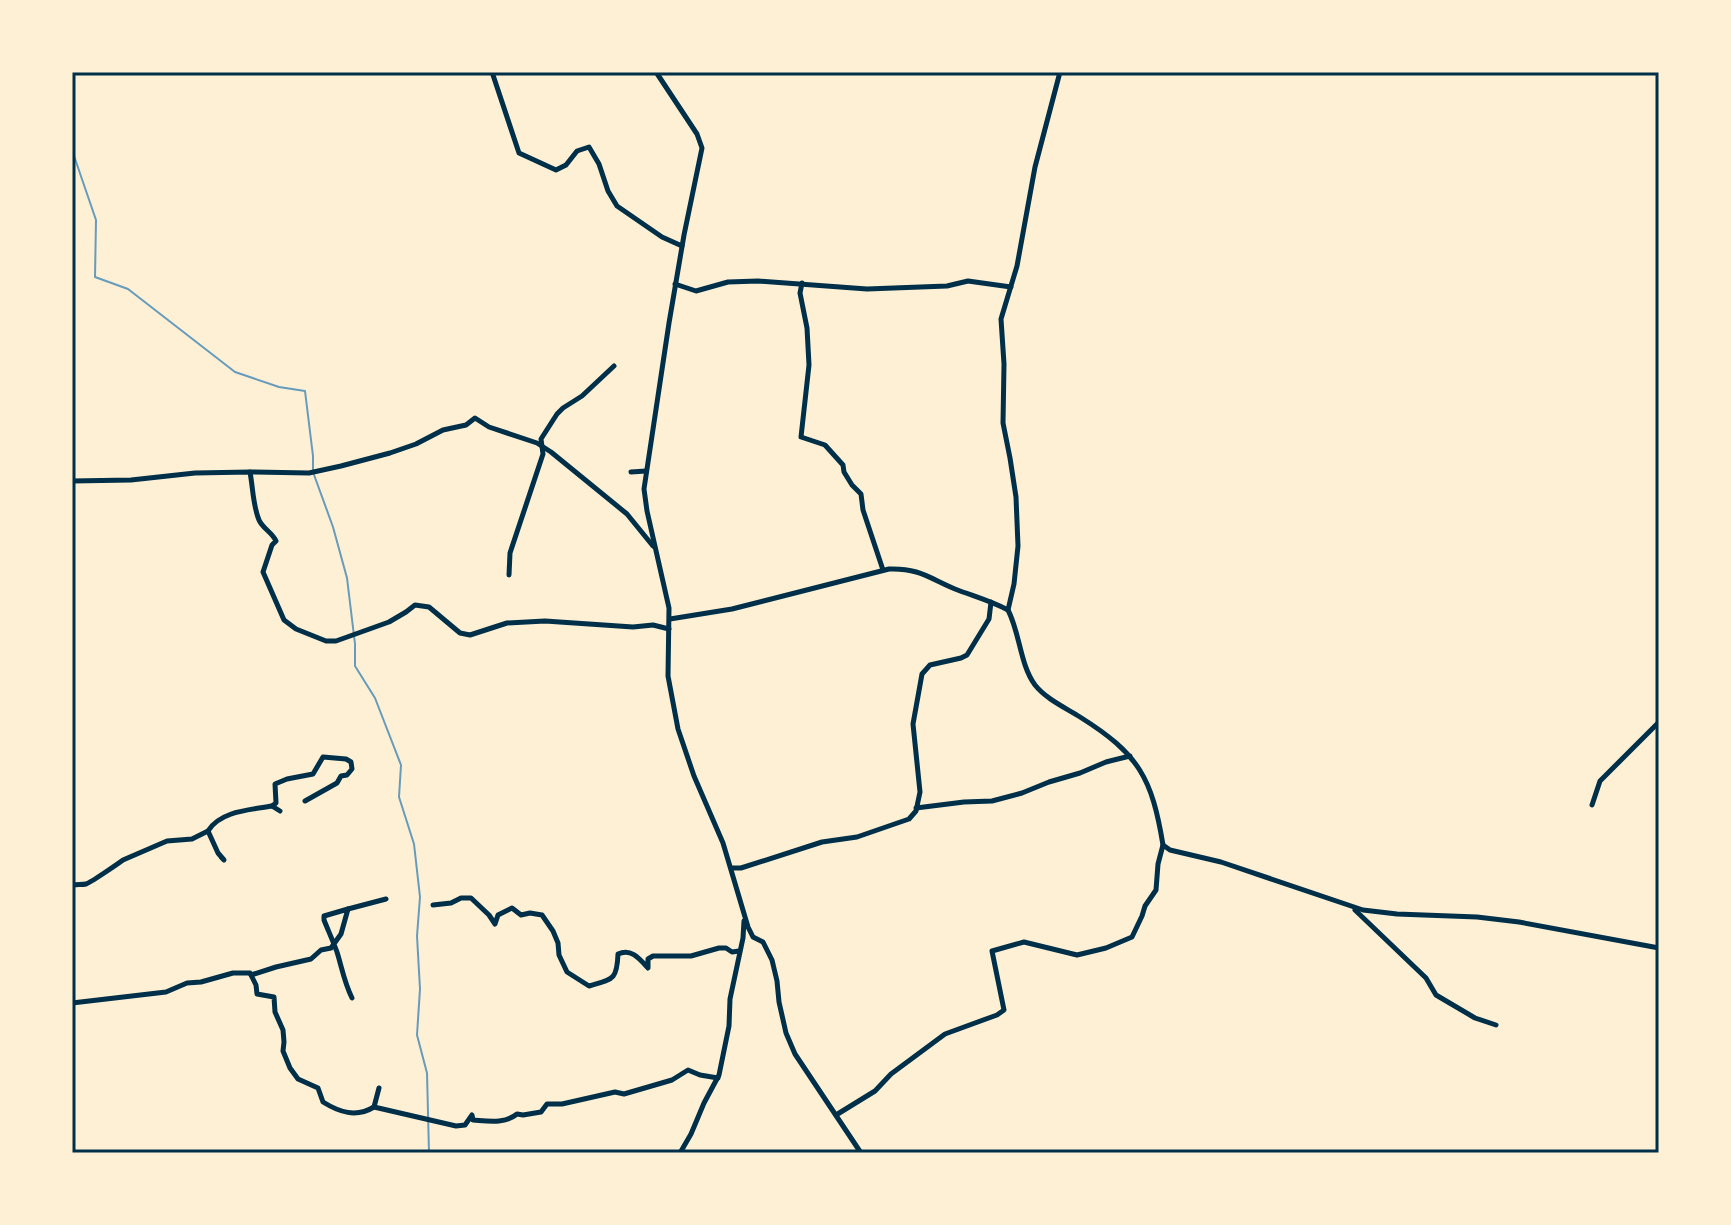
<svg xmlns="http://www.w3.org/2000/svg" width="1731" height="1225" viewBox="0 0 1731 1225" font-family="'Playfair Display',serif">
<rect width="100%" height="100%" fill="#fdf0d5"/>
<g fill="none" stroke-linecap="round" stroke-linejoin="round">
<path stroke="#669bbc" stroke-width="2" d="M72 150 96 220 95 277 128 289 235 372 279 387 305 391 313 456V472L333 527 347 578 355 644V666L375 698 401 765 399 797 414 844 420 897 417 936 420 989 417 1035 427 1073 429 1153"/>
<g stroke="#003049" stroke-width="5">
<path d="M492 72 519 153 556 170 566 165 577 151 589 147 599 164 608 191 617 206 662 237 682 246"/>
<path d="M656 72 697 134 702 148 684 235 669 323 644 489 647 511 669 608 668 676 678 729 694 776 723 843 748 927 753 937 763 942 772 960 777 981 779 1002 786 1033 795 1054 861 1153"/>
<path d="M802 283 800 293 807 328 809 365 801 437 825 445 843 465 844 472 852 485 861 494 863 510 883 570"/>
<path d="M675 284 696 291 728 282 758 281 867 289 947 286 968 281 1011 287"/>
<path d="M250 472 309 473 341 466 390 453 416 444 443 430 466 425 475 418 489 427 537 443 551 452 627 514 653 546"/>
<path d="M631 472 646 471"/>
<path d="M72 481 131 480 195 473 250 472C253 488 253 506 259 520 263 529 272 532 276 541L272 545 263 572 284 620 296 629 326 641H336L389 622 406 612 415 605 429 607 460 633 470 635 507 623 545 621 633 627 653 625 669 629"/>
<path d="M509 575 510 553 543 454 541 439 557 414 563 408 582 396 614 366"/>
<path d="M1008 610 1014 584 1018 546 1016 497 1010 458 1003 423 1004 364 1001 319 1017 266 1035 167 1060 72"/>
<path d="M670 619 732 609 889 569C919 568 929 578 955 589 973 596 991 601 1008 610 1020 633 1020 665 1035 685 1046 699 1066 708 1080 717 1139 754 1152 778 1163 845L1170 850 1221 862 1363 910 1397 914 1477 917 1519 922 1659 948"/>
<path d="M1592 805 1600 781 1659 722"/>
<path d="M272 806 276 803 275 784 287 779 313 774 323 757 346 759 351 762 352 769 347 775 341 776 337 783 305 801"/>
<path d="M916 808 964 802 992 801 1022 793 1049 782 1080 773 1106 762 1130 756"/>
<path d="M208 831C220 811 250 810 272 806L280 811"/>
<path d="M732 868H741L822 842 857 837 909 819 916 811 920 792 913 724 922 674 930 665 961 658 967 655 989 619 991 602"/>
<path d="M72 885C77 884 82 885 86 884 90 883 119 863 123 860L167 841 192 839 208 831 218 853 224 860 221 857"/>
<path d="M433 905 451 903 461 898H471L489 915 495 924 498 915 512 908 521 915 530 913 542 915 553 931 558 943 559 955 567 972 589 986C612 979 617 981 618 954 631 948 639 958 648 968V959L653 956H691L719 948H726L732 952 739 951"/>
<path d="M348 909 386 899"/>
<path d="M1355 910 1426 978 1436 995 1475 1018 1496 1025"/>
<path d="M251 975 276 967 311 959 321 950 331 948 341 934 348 909 324 916V920C328 930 333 941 337 952 342 968 344 982 352 998"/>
<path d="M72 1003 166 992 187 983 201 982 233 973H250L256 985 257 994 274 997 275 1012 283 1030 284 1042 283 1051 290 1068 298 1079 318 1088 323 1102C339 1112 356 1118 374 1107"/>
<path d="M379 1088 374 1107 456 1126 465 1125 472 1115 473 1120C488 1121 505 1124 517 1114L523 1115 541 1112 547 1104H562L615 1092 624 1094 672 1080 688 1070 700 1075 718 1078"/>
<path d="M836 1115 875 1091 891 1074 945 1034 997 1015 1004 1010 992 951 1024 942 1077 955 1106 948 1132 937 1142 916 1145 906 1156 890 1158 864 1163 845"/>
<path d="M680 1153 691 1134 704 1103 719 1075 729 1026 730 999 743 938 744 921"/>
</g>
</g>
<rect width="1731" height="1225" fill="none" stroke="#fdf0d5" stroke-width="148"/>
<rect x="74" y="74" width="1583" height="1077" fill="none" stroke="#003049" stroke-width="3"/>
</svg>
